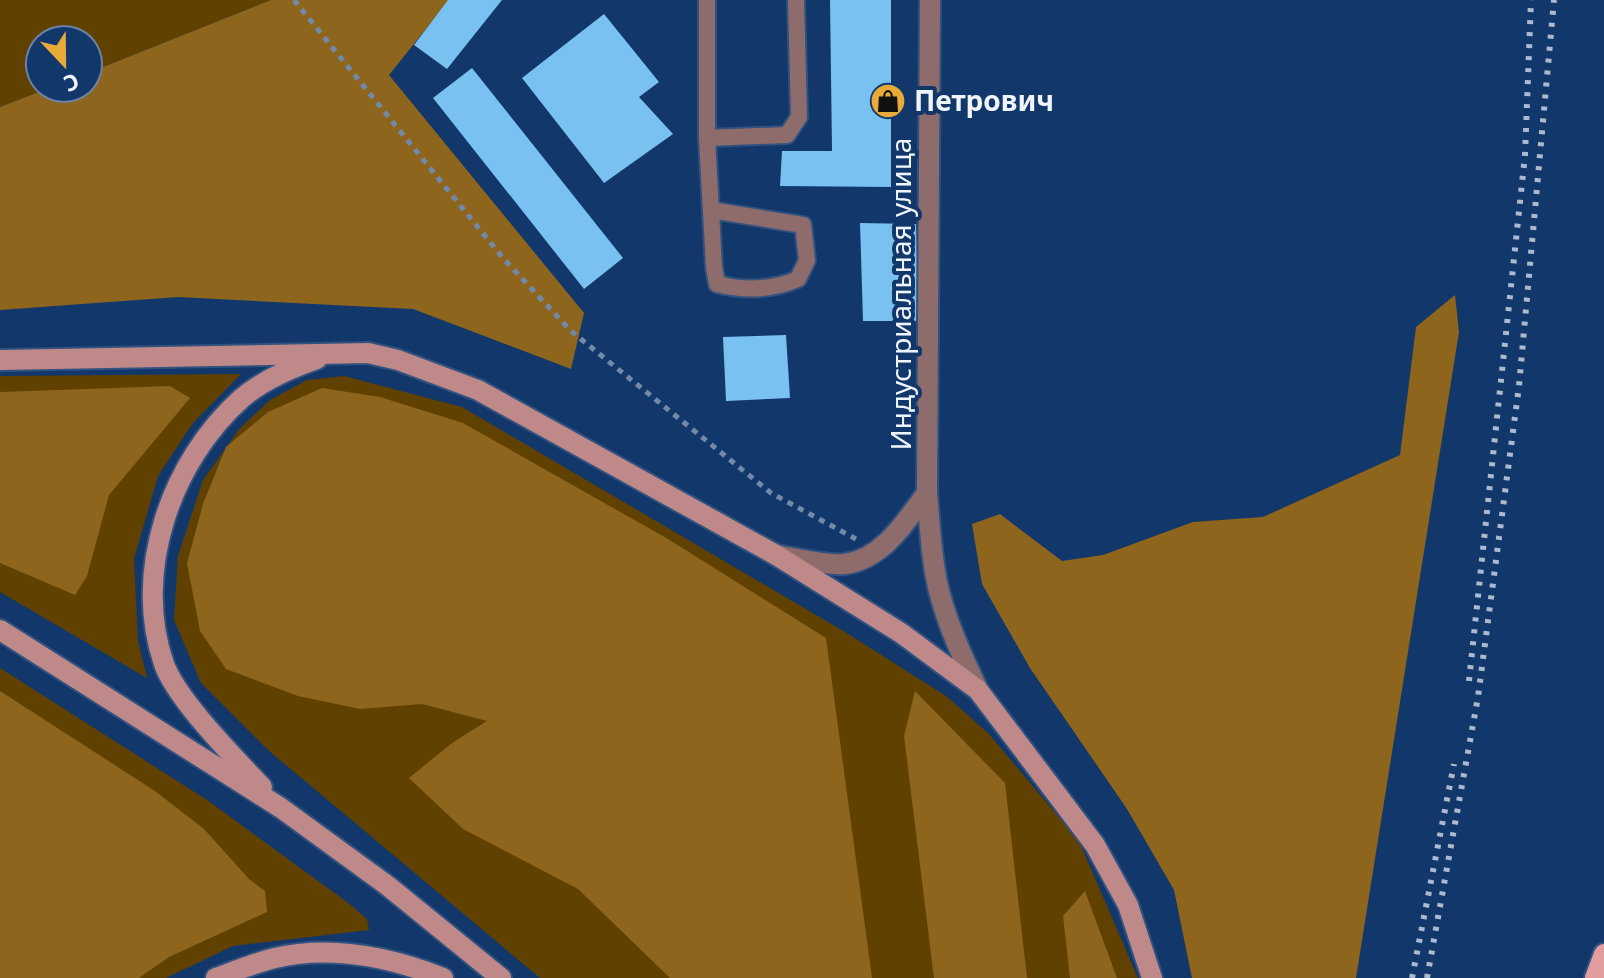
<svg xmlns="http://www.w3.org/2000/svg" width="1604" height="978" viewBox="0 0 1604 978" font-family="'Noto Sans',sans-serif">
<rect width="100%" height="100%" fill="#12376b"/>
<g fill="#604100">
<path d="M0 0H271L88 73V40H40V88H49L0 107Z"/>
<path d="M241 374 193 423 158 476 134 559 138 641 147 678 0 592V376Z"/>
<path d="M344 376 462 407 845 632 946 696 988 733 1079 841 1138 978H540L268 750 201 683 174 620 178 556 203 480 240 428 270 400 307 380Z"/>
<path d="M0 668 207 800 351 905 367 919 369 930 233 946 166 978H0Z"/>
</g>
<g fill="#8e651c">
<path d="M271 0H449L389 75 584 313 571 369 413 309 178 297 0 310V107L49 88H88V73Z"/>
<path d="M1455 295 1459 332 1356 978H1192L1174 890 1127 809 1030 668 982 584 972 524 1000 514 1062 561 1103 555 1193 522 1263 517 1400 455 1416 327Z"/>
<path d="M170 386 190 398 109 495 87 576 75 595 0 563V392Z"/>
<path d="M322 388 380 397 463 423 668 539 826 638 872 978H670L578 889 463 829 409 778 452 743 487 721 422 704 360 709 298 696 226 669 200 631 187 563 203 504 226 447 268 412Z"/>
<path d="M0 691 155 791 204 829 249 879 265 891 267 912 169 957 139 978H0Z"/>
<path d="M915 691 1005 783 1027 978H934L904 736Z"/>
<path d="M1085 891 1117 978H1070L1063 916Z"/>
</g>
<g fill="#78c1f0">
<path d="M448 0H502L447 69 414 45Z"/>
<path d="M830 0H891V187L780 186 782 151H832Z"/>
<path d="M604 14 659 82 639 97 673 134 604 183 522 78Z"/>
<path d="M472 68 623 258 584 289 433 98Z"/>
<path d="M860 223 916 224 919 321H863Z"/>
<path d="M786 335 790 398 726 401 723 337Z"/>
</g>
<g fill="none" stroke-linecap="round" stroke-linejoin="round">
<defs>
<g id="lane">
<path d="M707 0V138L787 135 799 117 796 0"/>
<path d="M707 138 714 267 717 284C744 291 772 290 798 279L807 260 803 225 711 210"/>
</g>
<g id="street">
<path d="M930 0 927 493C930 525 931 559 939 591 948 626 963 658 978 690"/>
<path d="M776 555C794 558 829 566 845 564 883 559 906 521 927 493"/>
</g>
<g id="secondary">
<path d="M0 360 368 353 398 360 478 390 776 555 901 633 978 690 1095 845 1128 905 1152 978"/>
<path d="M0 630 281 808 388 886 501 978"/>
<path d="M262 787C234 757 177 700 164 664 132 572 171 461 242 398 263 380 291 368 317 359"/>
<path d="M216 978C235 971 255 963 275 958 331 945 390 957 443 978"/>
</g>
<path id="primary" d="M1595 978 1604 954"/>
</defs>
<use href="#lane" stroke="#31517f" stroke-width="20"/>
<use href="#street" stroke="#31517f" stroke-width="24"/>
<use href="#secondary" stroke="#31517f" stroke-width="24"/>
<use href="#primary" stroke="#31517f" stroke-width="24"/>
<path stroke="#7289a9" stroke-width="5" stroke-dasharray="6 6" stroke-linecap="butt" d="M294 0 502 257 571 331 771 493 856 539"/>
<use href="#lane" stroke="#8f6c6c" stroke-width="16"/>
<use href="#street" stroke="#8f6c6c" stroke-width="20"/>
<use href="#secondary" stroke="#bf8889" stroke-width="20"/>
<use href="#primary" stroke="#e49d9f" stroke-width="20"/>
<g stroke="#acbacf" stroke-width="6" stroke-dasharray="4 8" stroke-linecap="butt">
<path d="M1469 681 1525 155 1531 0"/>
<path d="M1412 978 1454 764"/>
<path d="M1427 978 1478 697 1519 386 1554 0"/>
</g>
</g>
<defs>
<symbol id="shop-disc" viewBox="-11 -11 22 22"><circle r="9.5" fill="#eaaa38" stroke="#12376b"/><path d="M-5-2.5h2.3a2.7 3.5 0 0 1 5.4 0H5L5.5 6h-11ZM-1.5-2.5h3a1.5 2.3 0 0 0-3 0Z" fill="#111"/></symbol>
</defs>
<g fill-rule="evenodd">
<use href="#shop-disc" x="868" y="81" width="40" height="40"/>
</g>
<g text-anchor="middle" stroke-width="8" stroke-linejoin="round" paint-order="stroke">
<g font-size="28" font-weight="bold" fill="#f0f4fb" stroke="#12376b" text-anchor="start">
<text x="914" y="111">Петрович</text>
</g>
<g font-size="28" fill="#f0f4fb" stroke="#12376b">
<text transform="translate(901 294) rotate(-90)" y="10">Индустриальная улица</text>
</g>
</g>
<g transform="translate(64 64) rotate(158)"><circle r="38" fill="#12376b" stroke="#6b83a5" stroke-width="2"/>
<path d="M0-6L14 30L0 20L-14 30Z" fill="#eaaa38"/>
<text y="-12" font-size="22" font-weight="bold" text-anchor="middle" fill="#f0f4fb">С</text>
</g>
</svg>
